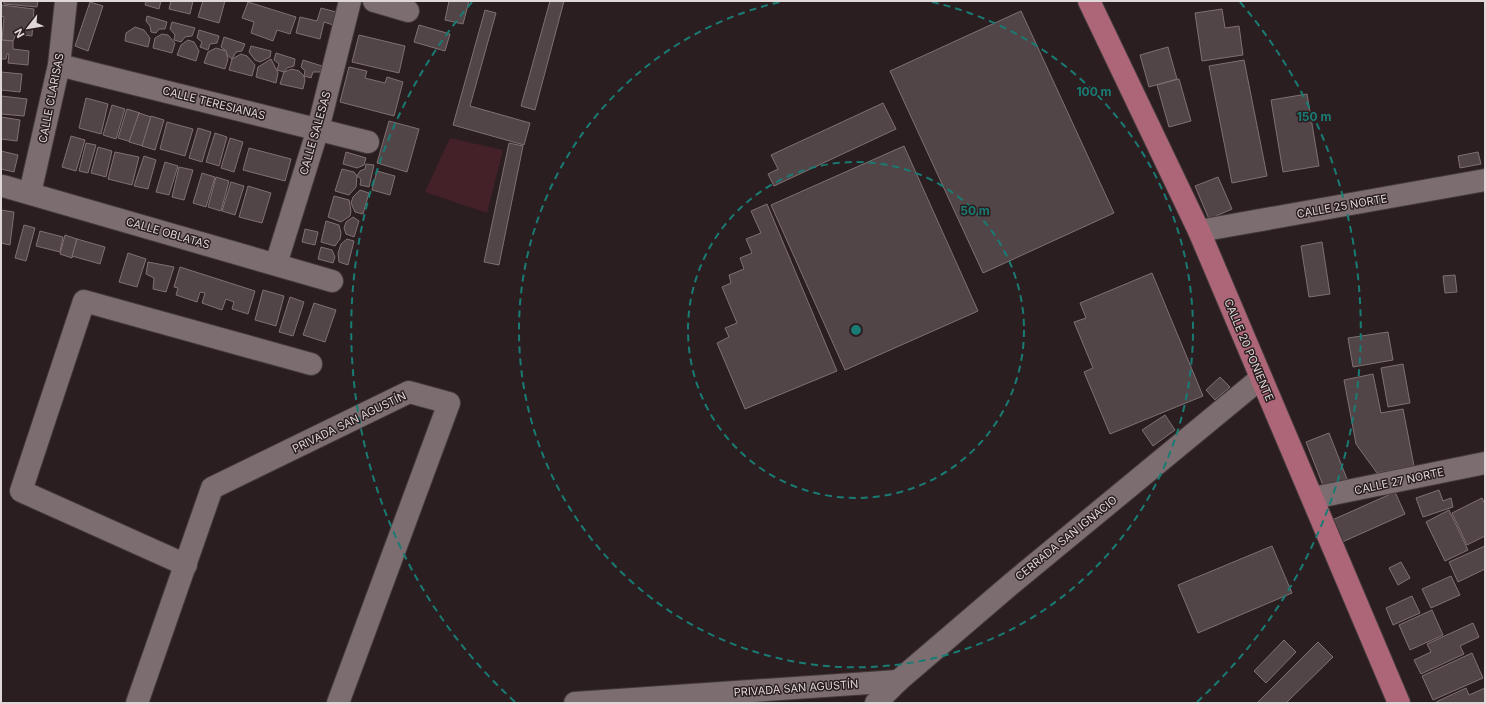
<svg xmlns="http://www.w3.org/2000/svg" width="1486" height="704" viewBox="0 0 1486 704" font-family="Inter,sans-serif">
<rect width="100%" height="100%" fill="#2a1e20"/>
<path fill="#442028" d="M450 138 503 150 487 213 425 192Z"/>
<g fill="#524547" stroke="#7f7173">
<path d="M4 1H38L37 7 4 4Z"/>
<path d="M146 1H161L159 9 145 5Z"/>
<path d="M171 1H193L190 14 169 9Z"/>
<path d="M203 1H225L219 23 198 17Z"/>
<path d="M449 1H469L463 24 445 20Z"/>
<path d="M550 1H564L535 110 521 106Z"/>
<path d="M90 2 103 6 88 51 75 46Z"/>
<path d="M248 2 296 17 290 34 277 30 273 41 251 33 254 22 242 18Z"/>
<path d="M1 5 34 9 32 36 16 34 13 41 2 40 4 17 1 16Z"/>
<path d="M321 8 336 12 333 25 324 22 320 39 296 33 300 17 317 21Z"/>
<path d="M1222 9 1225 28 1239 26 1243 55 1202 61 1195 13Z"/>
<path d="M485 10 496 13 470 106 530 123 524 145 453 125Z"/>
<path d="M1021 11 1114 213 983 273 890 71Z"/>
<path d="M147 16 167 22 165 29H159L156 33 151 32 150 26 146 21Z"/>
<path d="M172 22 195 28 192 36 185 37 181 42 174 40 175 35 170 29Z"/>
<path d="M419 25 450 34 445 51 414 42Z"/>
<path d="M135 27 144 30 150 38 148 47 125 41 126 33Z"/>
<path d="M199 30 219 36 217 43 210 44 208 50 200 47 202 42 197 38Z"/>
<path d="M162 34 168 35 175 43 172 53 153 48 155 38Z"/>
<path d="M359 35 405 46 399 73 352 62Z"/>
<path d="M224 37 245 44 242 51 236 52 232 59 227 55 226 51 221 47Z"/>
<path d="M1 40 13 41V49L29 51 28 65 8 63 9 54H7L6 59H1Z"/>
<path d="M188 40 194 42 199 51 196 61 177 55 181 45Z"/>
<path d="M251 46 271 51 270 57 260 62 255 60 249 52Z"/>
<path d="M1168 47 1177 79 1149 87 1140 55Z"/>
<path d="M216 48 226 51 228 59 225 69 204 63 208 52Z"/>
<path d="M276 53 295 59 294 66 287 68 284 72 277 70 279 64 274 60Z"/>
<path d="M241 54 247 56 255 65 252 76 229 70 232 59Z"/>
<path d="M271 59 278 73 276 83 256 77 258 67Z"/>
<path d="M303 60 322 66 320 72H313L311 78 304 76 305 71 301 67Z"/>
<path d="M1244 60 1267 176 1232 183 1209 66Z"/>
<path d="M349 67 367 71 365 78 385 83 387 77 403 82 394 116 340 102Z"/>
<path d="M292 69 299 71 304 76 305 80 303 89 280 84 284 72Z"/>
<path d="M1 72 22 74 20 92 1 90Z"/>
<path d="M1179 79 1191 121 1169 127 1157 85Z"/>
<path d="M1307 94 1319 166 1283 172 1271 100Z"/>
<path d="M1 96 27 99 24 116 1 114Z"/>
<path d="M86 98 108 104 101 134 79 128Z"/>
<path d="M883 103 896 129 774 186 768 174 778 169 771 155Z"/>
<path d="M112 105 125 109 116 139 103 135Z"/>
<path d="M127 109 140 113 131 142 118 138Z"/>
<path d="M139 113 151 117 143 146 129 142Z"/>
<path d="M151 116 164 120 155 150 142 146Z"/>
<path d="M1 117 20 120 17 141 1 139Z"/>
<path d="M389 121 419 129 407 172 377 163Z"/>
<path d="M167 122 193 129 185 156 160 149Z"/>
<path d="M198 128 211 132 202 162 189 158Z"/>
<path d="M215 133 227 137 219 166 206 162Z"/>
<path d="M71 136 85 140 76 171 62 167Z"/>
<path d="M230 138 243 142 234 172 221 168Z"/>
<path d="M86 143 96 145 88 173 79 171Z"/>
<path d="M509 143 523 146 499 265 484 262Z"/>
<path d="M904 146 978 311 845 370 771 205Z"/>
<path d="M98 147 112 151 106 177 91 173Z"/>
<path d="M249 148 291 159 285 181 243 170Z"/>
<path d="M1 151 18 155 14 172 1 169Z"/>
<path d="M115 152 139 157 132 185 108 179Z"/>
<path d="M346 152 366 158 364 165 357 168 343 164Z"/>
<path d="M1478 152 1481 164 1460 168 1458 156Z"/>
<path d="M144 156 156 160 148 189 134 186Z"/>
<path d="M165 162 178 166 169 195 156 192Z"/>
<path d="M366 164 374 165 369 187 360 185 361 179 357 176 360 171 365 169Z"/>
<path d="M179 167 193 170 184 200 172 197Z"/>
<path d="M342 169 354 172 357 176 356 187 349 195 335 191Z"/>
<path d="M377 171 395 176 390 195 372 190Z"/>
<path d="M202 173 215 177 206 207 193 203Z"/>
<path d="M216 177 229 181 221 211 208 207Z"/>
<path d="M1218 177 1232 209 1209 219 1195 186Z"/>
<path d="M231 182 244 186 235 215 222 211Z"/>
<path d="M248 186 271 193 262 223 239 217Z"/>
<path d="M360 190 369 193 363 214 355 212 351 203 353 197Z"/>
<path d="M334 196 349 200 351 211 350 216 341 222 328 217Z"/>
<path d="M767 204 837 371 745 409 717 343 729 337 725 328 737 323 722 287 731 283 729 275 744 269 740 258 752 253 746 239 761 233 751 211Z"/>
<path d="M1 210 14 212 10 245 1 243Z"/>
<path d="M353 217 359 221 354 237 346 234 344 228 346 222Z"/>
<path d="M326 221 339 225 341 233 340 239 335 246 321 242Z"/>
<path d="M24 225 35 228 26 261 15 258Z"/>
<path d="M305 229 318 232 315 245 302 242Z"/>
<path d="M40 231 63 237 60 252 36 246Z"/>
<path d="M65 235 77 239 72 258 60 254Z"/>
<path d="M77 239 105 247 100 264 72 256Z"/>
<path d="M347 239 354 241 348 265 339 262 338 253 341 244Z"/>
<path d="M1322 242 1330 294 1309 297 1301 246Z"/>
<path d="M321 247 332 250 335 257 333 263 318 259Z"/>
<path d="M128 253 146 259 137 287 119 282Z"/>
<path d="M148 262 174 267 166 292 153 289 154 278 146 274Z"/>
<path d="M180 267 255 291 248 314 232 309 234 302 226 299 222 310 202 303 205 293 200 292 197 302 176 295 178 288 174 287Z"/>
<path d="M1152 273 1203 396 1110 434 1084 372 1093 368 1074 322 1086 318 1080 303Z"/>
<path d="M1455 275 1457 292 1445 293 1443 276Z"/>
<path d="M263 290 284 296 276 326 255 320Z"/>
<path d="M290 297 304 302 293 336 279 332Z"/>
<path d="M314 303 336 310 325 342 303 335Z"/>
<path d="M1388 332 1393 360 1353 367 1348 338Z"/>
<path d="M1403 364 1410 403 1388 407 1381 368Z"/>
<path d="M1373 374 1381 413 1403 409 1414 466 1377 473 1356 444 1344 380Z"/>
<path d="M1220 377 1230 387 1215 400 1206 390Z"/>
<path d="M1165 415 1175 430 1153 446 1142 430Z"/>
<path d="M1329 433 1347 479 1324 488 1306 442Z"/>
<path d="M1439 490 1443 501 1451 498 1453 507 1423 517 1416 498Z"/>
<path d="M1395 492 1405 514 1340 543 1330 521Z"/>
<path d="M1482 498 1485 504V536L1467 545 1452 513Z"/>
<path d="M1449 510 1468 550 1445 561 1426 522Z"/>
<path d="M1272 546 1292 593 1198 633 1178 585Z"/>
<path d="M1485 546V569L1458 582 1449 562Z"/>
<path d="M1401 562 1410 578 1398 585 1389 568Z"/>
<path d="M1451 576 1460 595 1431 608 1422 589Z"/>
<path d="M1412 596 1420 613 1393 625 1386 608Z"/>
<path d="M1432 610 1443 635 1410 650 1399 625Z"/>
<path d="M1473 623 1479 637 1460 646 1464 654 1421 674 1414 660 1431 652 1427 644Z"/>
<path d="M1284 640 1296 652 1266 683 1254 671Z"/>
<path d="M1318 642 1333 657 1286 703H1257Z"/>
<path d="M1472 653 1483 678 1433 700 1422 676Z"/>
<path d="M1466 688 1469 695 1485 688V703H1437L1436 702Z"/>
</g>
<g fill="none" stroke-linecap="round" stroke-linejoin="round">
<defs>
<g id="minor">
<path d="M374 1 408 11"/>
<path d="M59 65 368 142"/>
<path d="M3 186 332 281"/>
<path d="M30 193 59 65 66 1"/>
<path d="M1199 231 1485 180"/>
<path d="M276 264 318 129 350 1"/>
<path d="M1313 498 1485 463"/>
<path d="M186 565 21 491 84 301 311 364"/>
<path d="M137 703 212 488 409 392 449 403 338 703"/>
<path d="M575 703 898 681"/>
<path d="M876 703 898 681 1010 585 1261 378"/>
</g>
<path id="major" d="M1089 1 1199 231 1399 703"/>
</defs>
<use href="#minor" stroke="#433a3b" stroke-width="24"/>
<use href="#major" stroke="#433a3b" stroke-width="24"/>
<use href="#minor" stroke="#7c6e70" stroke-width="22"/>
<use href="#major" stroke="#ad6677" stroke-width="22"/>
</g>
<g fill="none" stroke="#197b73" stroke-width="2" stroke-dasharray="7 5">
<circle cx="856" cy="330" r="168"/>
<path d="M932 2A337 337 0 1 1 780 2"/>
<path d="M515 702A505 505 0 0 1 472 2M1240 2A505 505 0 0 1 1197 702"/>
</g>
<g text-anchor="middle" stroke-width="3" stroke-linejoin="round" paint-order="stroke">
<g font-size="11" fill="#dfd7d8" stroke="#2a1e20">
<text transform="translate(51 98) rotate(-79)" y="4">CALLE CLARISAS</text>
<text transform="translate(214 103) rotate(14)" y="4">CALLE TERESIANAS</text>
<text transform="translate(315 133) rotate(-74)" y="4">CALLE SALESAS</text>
<text transform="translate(1342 206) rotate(-10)" y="4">CALLE 25 NORTE</text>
<text transform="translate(168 233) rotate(16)" y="4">CALLE OBLATAS</text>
<text transform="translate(1249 350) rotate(67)" y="4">CALLE 20 PONIENTE</text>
<text transform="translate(349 422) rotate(-26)" y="4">PRIVADA SAN AGUSTÍN</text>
<text transform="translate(1399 481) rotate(-12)" y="4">CALLE 27 NORTE</text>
<text transform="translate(1066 538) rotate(-39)" y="4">CERRADA SAN IGNACIO</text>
<text transform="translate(796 688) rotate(-4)" y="4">PRIVADA SAN AGUSTÍN</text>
</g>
</g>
<circle cx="856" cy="330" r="6" fill="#197b73" stroke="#2a1e20" stroke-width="2"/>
<g font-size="12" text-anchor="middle" font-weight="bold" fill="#197b73" stroke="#2a1e20" stroke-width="3" stroke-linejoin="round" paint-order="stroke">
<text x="1094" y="96">100 m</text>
<text x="1314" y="121">150 m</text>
<text x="975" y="215">50 m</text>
</g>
<rect width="1486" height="704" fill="none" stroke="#dfd7d8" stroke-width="4"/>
<g transform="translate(28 28) rotate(239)" stroke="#2a1e20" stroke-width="3" paint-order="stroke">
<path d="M0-3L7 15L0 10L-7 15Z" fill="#dfd7d8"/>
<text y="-6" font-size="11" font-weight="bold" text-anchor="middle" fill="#dfd7d8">N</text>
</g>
</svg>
